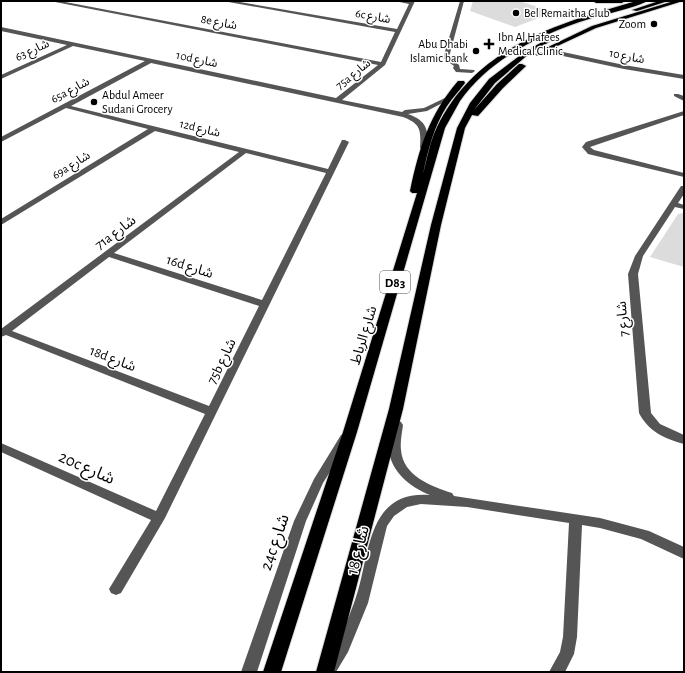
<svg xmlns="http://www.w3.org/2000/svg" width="685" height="673" viewBox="0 0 685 673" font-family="'Alegreya Sans','Noto Sans Arabic',sans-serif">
<rect width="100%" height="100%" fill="#fff"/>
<g fill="#dcdcdc">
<path d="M473 1H519L563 15 551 19 544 16 515 27 470 11Z"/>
<path d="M684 213V267L650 257 678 214Z"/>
</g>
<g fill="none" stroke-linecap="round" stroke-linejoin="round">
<defs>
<g id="highway">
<path d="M593 1H625L622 3H596Z"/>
<path d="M637 1H647C639 7 601 15 589 19 541 34 489 59 460 101 455 110 450 119 445 128L357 432 281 672H263L343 432 417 193H412L410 191C419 148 429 115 458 81H464L465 83C459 91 453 97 447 106 434 126 428 150 423 174 427 159 430 141 437 127 476 47 558 23 637 1Z"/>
<path d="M659 1H668L637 11 632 10Z"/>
<path d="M674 1H683L596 28 551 49 546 48 592 26Z"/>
<path d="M553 36 558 37 530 53 495 83 474 110 497 84 519 64H522L526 66 503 88 478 116 472 115 465 128 441 225 403 409 334 672H316L389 409 431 225 457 128 470 103 489 79 526 51Z"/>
</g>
</defs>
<use href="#highway" stroke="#dbdbdb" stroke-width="2"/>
<g fill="#555" fill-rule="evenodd">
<path d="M50 1H60L381 62 395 32 223 1H234L397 29 409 4 395 1H415L385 65 342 100 402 112 405 110 424 108 445 98 450 99 427 111 408 114C427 121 428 129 428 148L424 150 420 148C421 130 421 124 403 117L151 63 71 106 328 169 342 140H345L349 142 165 518 121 593 116 595 111 593 109 589 151 520 1 452V443L156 511 205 414 6 335 1 337V329L239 152 155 131 1 225V219L148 129 66 108 1 142V137L145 61 73 46 1 79V75L67 45 1 31V27L336 98 378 65ZM246 153 326 173 262 300 114 253ZM109 257 259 306 209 406 12 331Z"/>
<path d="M460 1H464L449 57 459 65 460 69 474 70 475 71 472 73 456 72 453 68 454 66 443 58Z"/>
<path d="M546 51 563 52 624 65 684 75V79L624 69 563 56H537L534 54Z"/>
<path d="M674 94H678L684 96V101L674 96Z"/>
<path d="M684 111V115L590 147 594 150 684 173V177L588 154 582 147 586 142Z"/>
<path d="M681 186H684V194L678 203 684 205V209L675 207 643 256 638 274 651 413 660 424 684 435V444C665 439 648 431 639 413L628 274 635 256Z"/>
<path d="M397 421 401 422 403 425C402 433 400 442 401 450 403 476 431 486 452 493L454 496 600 518 649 531 684 547V559L641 539 600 528 582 525 577 637 574 654 565 672H549L560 652 563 637 569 523 467 507 421 504 407 507 394 516 387 526 368 603 348 652 336 672H320C325 662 332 653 337 643 344 630 349 616 354 603 371 559 364 490 430 495 410 487 391 472 389 450 388 442 391 433 391 425L393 422Z"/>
<path d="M345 434 349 435 351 438 323 483 306 521 257 672H241L294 521 314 479 341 435Z"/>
</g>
<use href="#highway" fill="#000" fill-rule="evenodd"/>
</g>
<g fill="#000" stroke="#fff" stroke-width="1.5">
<circle cx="516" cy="13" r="4"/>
<circle cx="654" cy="24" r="4"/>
<path d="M487 38h4v4h4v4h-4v4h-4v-4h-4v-4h4z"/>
<circle cx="476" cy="51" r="4"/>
<circle cx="94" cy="102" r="4"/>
</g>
<g text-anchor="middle" stroke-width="3" stroke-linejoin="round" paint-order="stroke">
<g font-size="12" fill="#000" stroke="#fff" text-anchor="start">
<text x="524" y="17">Bel Remaitha Club</text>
<text x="646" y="28" text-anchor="end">Zoom</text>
<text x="498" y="41">Ibn Al Hafees<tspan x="498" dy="14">Medical Clinic</tspan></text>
<text x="468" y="48" text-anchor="end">Abu Dhabi<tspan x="468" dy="14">Islamic bank</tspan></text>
<text x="102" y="99">Abdul Ameer<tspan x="102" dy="14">Sudani Grocery</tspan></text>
</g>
<g font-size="12" fill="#000" stroke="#fff">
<text transform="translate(373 16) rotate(10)" y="4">6c شارع</text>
<text transform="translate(219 22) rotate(11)" y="4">8e شارع</text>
<text transform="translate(32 50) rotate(-25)" y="4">شارع 63</text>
<text transform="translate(627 56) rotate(11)" y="4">شارع 10</text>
<text transform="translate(197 59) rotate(12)" y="4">10d شارع</text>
<text transform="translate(353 74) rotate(-39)" y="4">75a شارع</text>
<text transform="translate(70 90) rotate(-28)" y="4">65a شارع</text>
<text transform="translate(200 128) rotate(14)" y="4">12d شارع</text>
<text transform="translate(71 165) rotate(-32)" y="4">69a شارع</text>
</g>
<rect fill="#fff" stroke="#4c4c4c" stroke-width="1" x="380" y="271" width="30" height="22" rx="3"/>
<g font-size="13" font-weight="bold" fill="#000">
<text x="395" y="287">D83</text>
</g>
<g font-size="14" fill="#000" stroke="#fff">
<text transform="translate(115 232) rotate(-37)" y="5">71a شارع</text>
<text transform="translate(190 266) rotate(18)" y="5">16d شارع</text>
<text transform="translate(622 319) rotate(-95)" y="5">شارع 7</text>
<text transform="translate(363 335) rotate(-73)" y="5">شارع الرباط</text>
<text transform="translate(113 358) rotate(21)" y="5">18d شارع</text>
<text transform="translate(221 361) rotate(-64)" y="5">75b شارع</text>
</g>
<g font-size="17" fill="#000" stroke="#fff">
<text transform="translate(87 467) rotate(24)" y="6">20c شارع</text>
<text transform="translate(274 542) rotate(-71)" y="6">24c شارع</text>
<text transform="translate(357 550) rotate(-76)" y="6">شارع 18</text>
</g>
</g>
<rect width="685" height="673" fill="none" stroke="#000000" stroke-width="4"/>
</svg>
